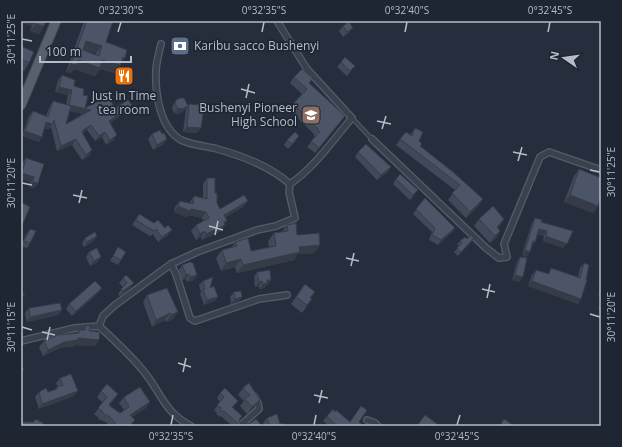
<svg xmlns="http://www.w3.org/2000/svg" width="622" height="447" viewBox="0 0 622 447" font-family="'Open Sans',sans-serif">
<rect width="100%" height="100%" fill="#262e3e"/>
<g fill="none" stroke-linecap="round" stroke-linejoin="round">
<defs>
<path id="service" d="M352 118 372 139"/>
<g id="minor">
<path d="M161 44C159 53 156 63 156 71 155 94 160 128 181 140 192 145 203 146 214 148 242 156 268 165 290 184"/>
<path d="M372 139 486 248 499 258 507 257 504 244 540 157 549 152 601 170"/>
<path d="M171 264 176 274 190 318 195 321 259 299 287 295"/>
<path d="M99 326C115 341 131 355 145 373 161 393 165 413 191 426"/>
<path d="M21 341 75 328 99 326 103 316 115 305 171 264 197 252 257 230 276 226 295 218 289 192 290 184C315 167 332 141 352 118L307 69 277 21"/>
<path d="M367 420 375 423 378 426"/>
<path d="M240 426 259 409 258 403 254 396"/>
</g>
<path id="primary" d="M21 105 56 21"/>
</defs>
<use href="#service" stroke="#545c69" stroke-width="5"/>
<use href="#minor" stroke="#545c69" stroke-width="8"/>
<use href="#primary" stroke="#434a57" stroke-width="11"/>
<use href="#service" stroke="#39414e" stroke-width="3"/>
<use href="#minor" stroke="#39414e" stroke-width="5.5"/>
<use href="#primary" stroke="#58606e" stroke-width="9"/>
</g>
<g fill="#414959" fill-rule="evenodd">
<path d="M21 21H46L44 26 39 34 30 31 32 26Z"/>
<path d="M84 21H113L106 42 125 58 115 73 100 69 95 76 74 69 71 73 66 72ZM83 50 96 53V55Z"/>
<path d="M343 26 349 33 343 37 339 31Z"/>
<path d="M21 46 29 63 24 71 21 69Z"/>
<path d="M341 62 351 71 347 76 337 67Z"/>
<path d="M62 75 83 95 85 108H115L128 110 110 123 114 140 106 145 102 137 95 141 87 130 82 133 92 150 89 156 82 160 72 145 57 151 51 127 49 129 44 128 39 142 22 136 29 116 33 111 46 116 50 106 53 101 66 105 68 95 55 92 58 80ZM70 111 83 114 66 124Z"/>
<path d="M294 77 313 78 309 83 345 116 315 153 307 147 315 137 314 136V134L289 110 293 104 302 94 290 83Z"/>
<path d="M176 100 184 111 178 114 174 113 172 109 173 105Z"/>
<path d="M200 101 197 133 183 132 186 109 189 104 197 105Z"/>
<path d="M415 128 420 146 483 199 479 205 466 218 448 200 455 190 396 145 406 132 410 135Z"/>
<path d="M152 134 164 144 153 150 148 139Z"/>
<path d="M287 140 296 141 288 149 284 145Z"/>
<path d="M358 152 388 172 377 180 355 157Z"/>
<path d="M26 158 38 183 34 188 29 187 31 182 21 179V169L22 163Z"/>
<path d="M579 169 598 206 593 213 564 202 574 176Z"/>
<path d="M207 178 215 193 217 203 220 209 248 201 243 207 226 217 225 224 221 231 202 240 201 237 196 240 191 231 196 225 203 221 202 218 188 215 186 217 174 212 175 207 180 201 190 204V202L194 196 203 198V184Z"/>
<path d="M396 179 418 190 410 200 393 184Z"/>
<path d="M425 198 455 228 452 232 438 245 429 240 432 232 413 214Z"/>
<path d="M139 214 168 235 158 242 153 234 150 236 132 225Z"/>
<path d="M535 218 541 222 563 248 543 241 544 236 537 234 535 242 531 246 530 252 526 257 522 255 532 223Z"/>
<path d="M479 219 500 226 498 228 500 231 496 238 490 243 474 226Z"/>
<path d="M287 225 297 235 320 245 314 253 298 254 294 260 237 273 235 267 221 271 216 258 222 250 231 248 235 242 251 251 269 247 268 241 274 233 282 232Z"/>
<path d="M30 229V243L27 248 21 246 26 234Z"/>
<path d="M85 238 94 241 84 247 82 244Z"/>
<path d="M467 239 471 242 458 256 454 252 459 246 457 245 460 241Z"/>
<path d="M118 247 121 260 118 265 110 261Z"/>
<path d="M89 252 98 262 90 266 86 257Z"/>
<path d="M520 257 519 282 512 280 517 262Z"/>
<path d="M584 263 586 280 581 299 578 304 528 286 532 275 536 270 548 274 551 268 578 277 580 268Z"/>
<path d="M182 265 197 275 194 280 187 282 186 279 182 280 179 270Z"/>
<path d="M257 272 268 285H266L264 288 259 289V286L255 287 254 277Z"/>
<path d="M123 278 134 283 130 288 120 296 118 294 123 287 119 283Z"/>
<path d="M203 281 215 301 204 305 200 294 201 292 199 285Z"/>
<path d="M601 286V296L598 295Z"/>
<path d="M102 288 98 293 72 316 66 309 69 304Z"/>
<path d="M167 288 173 319 166 322 165 320 152 327 143 302 147 295Z"/>
<path d="M234 292 242 297 238 302 231 304 230 297Z"/>
<path d="M296 297 310 298 312 299 302 313 291 304Z"/>
<path d="M601 301V310L598 309Z"/>
<path d="M29 308 62 310 58 315 27 322 25 313Z"/>
<path d="M86 326 89 331 95 346 75 345 74 346 60 348 43 356 39 347 44 341 76 333 79 330H83Z"/>
<path d="M60 378 74 396 39 409 35 397 39 392H48L54 390 57 387H58L56 383Z"/>
<path d="M249 383 254 407 247 414 240 406 244 401 238 395 243 388Z"/>
<path d="M101 391 118 394 109 405 110 406 120 413 124 410 119 403 124 397 146 408 132 417 135 420 130 426H109L106 422 98 419 99 418 94 414 103 403 97 397Z"/>
<path d="M220 393 234 406 233 408 241 424 262 426H232L221 416 220 417 216 414 217 413 214 410 220 402 217 398Z"/>
<path d="M327 416 350 422H359L364 426H329L323 421Z"/>
<path d="M267 418 280 424 284 426H265L263 423Z"/>
</g>
<g fill="#353c48">
<path d="M21 21H35L32 26 21 23Z"/>
<path d="M36 24 44 26 39 34 30 31Z"/>
<path d="M353 28 349 33 343 37 347 32Z"/>
<path d="M86 41 102 46 96 53 81 49Z"/>
<path d="M123 57 125 58 119 65H120L115 73 100 69 95 76 74 69 71 73 66 72 71 64 78 60H102Z"/>
<path d="M59 87 72 90 68 95 55 92Z"/>
<path d="M69 105 91 110 87 115 65 110Z"/>
<path d="M132 105 128 110 105 126 109 121Z"/>
<path d="M188 106 184 111 178 114 174 113 178 108Z"/>
<path d="M46 122 52 124 49 129 42 127Z"/>
<path d="M91 125 87 130 80 135 83 130Z"/>
<path d="M187 127 201 128 197 133 183 132Z"/>
<path d="M25 131 42 137 39 142 22 136Z"/>
<path d="M105 132 102 137 95 141 99 136Z"/>
<path d="M117 135 114 140 106 145 110 140Z"/>
<path d="M299 136 296 141 288 149 292 144Z"/>
<path d="M76 139 72 145 57 151 61 146Z"/>
<path d="M167 139 164 144 153 150 157 145Z"/>
<path d="M92 150 89 156 82 160 86 155Z"/>
<path d="M391 167 388 172 377 180 381 175Z"/>
<path d="M22 173 34 177 31 182 21 179V175Z"/>
<path d="M33 182 38 183 34 188 29 187Z"/>
<path d="M570 195 598 206 593 213 564 202Z"/>
<path d="M483 199 479 205 466 218 470 212Z"/>
<path d="M248 201 243 207 220 221 224 215Z"/>
<path d="M178 206 206 212 202 218 188 215 186 217 174 212Z"/>
<path d="M504 219 500 226 492 234 497 227Z"/>
<path d="M227 221 223 226 225 225 221 231 202 240 206 234Z"/>
<path d="M455 228 452 232 438 245 441 240Z"/>
<path d="M539 229 547 231 544 236 535 234Z"/>
<path d="M172 230 168 235 158 242 162 237Z"/>
<path d="M205 231 201 237 196 240 200 234Z"/>
<path d="M500 231 496 238 490 243 495 236Z"/>
<path d="M97 236 94 241 84 247 87 242Z"/>
<path d="M546 236 567 244 563 248 543 241Z"/>
<path d="M474 238 471 242 458 256 461 252Z"/>
<path d="M533 241 535 242 532 246H530Z"/>
<path d="M320 245 314 253 298 254 294 260 237 273 243 265 299 247Z"/>
<path d="M525 250 530 252 526 257 522 255Z"/>
<path d="M101 257 98 262 90 266 94 261Z"/>
<path d="M241 259 235 267 221 271 226 263Z"/>
<path d="M189 274 186 279 182 280 186 275Z"/>
<path d="M197 275 194 280 187 282 190 277Z"/>
<path d="M515 275 523 277 519 282 512 280Z"/>
<path d="M267 280H271L268 285H266L264 288 259 289 263 284Z"/>
<path d="M262 281 259 286 255 287 259 282Z"/>
<path d="M532 281 581 299 578 304 528 286Z"/>
<path d="M134 283 130 288 120 296 123 291Z"/>
<path d="M102 288 98 293 72 316 76 311Z"/>
<path d="M601 290V296L598 295Z"/>
<path d="M25 294 21 300V296Z"/>
<path d="M218 297 215 301 204 305 207 300Z"/>
<path d="M242 297 238 302 231 304 235 299Z"/>
<path d="M601 305V310L598 309Z"/>
<path d="M62 310 58 315 27 322 30 317Z"/>
<path d="M178 312 173 319 166 322 171 315Z"/>
<path d="M170 313 165 320 152 327 156 320Z"/>
<path d="M78 338 99 340 95 346 75 345 74 346 60 348 43 356 48 350 64 342Z"/>
<path d="M78 391 74 396 39 409 42 404Z"/>
<path d="M118 394 114 400 105 410 109 404Z"/>
<path d="M260 400 254 407 247 414 252 407Z"/>
<path d="M150 402 146 408 126 421 130 415Z"/>
</g>
<g fill="#4c5567" stroke="#353c48" fill-rule="evenodd">
<path d="M37 21H46L44 26 36 24Z"/>
<path d="M87 21H113L106 42 127 50 125 58 123 57 120 65 102 60 100 68 78 60 77 65 71 64ZM86 41 102 46 99 56 83 50Z"/>
<path d="M349 22 353 28 347 32 343 26Z"/>
<path d="M21 46 34 52 29 63 21 59Z"/>
<path d="M345 57 355 66 350 71 341 62Z"/>
<path d="M302 69 313 78 309 83 345 116 319 148 311 141 320 132 317 130 318 129 293 104 307 89 294 77Z"/>
<path d="M62 75 75 80 74 86 84 89 83 95 88 96 85 108 108 96 115 108 128 100 132 105 109 121 117 135 110 140 105 132 99 136 91 125 83 130 82 132 92 150 86 155 76 139 61 146 54 120 52 124 46 122 42 137 25 131 33 111 48 117 53 101 71 106 66 124 91 110 69 105 72 90 59 87Z"/>
<path d="M180 98H184L188 106 182 109 178 108 175 104 176 100Z"/>
<path d="M200 101H205L201 128 187 127 189 104 199 105Z"/>
<path d="M415 128 423 132 419 141 422 144 420 146 453 172 483 199 470 212 452 193 460 185 400 139 406 132 412 136Z"/>
<path d="M160 130 162 134 164 133 167 139 157 145 152 134Z"/>
<path d="M295 132 299 136 292 144 287 140Z"/>
<path d="M366 144 391 167 381 175 358 152Z"/>
<path d="M26 158 44 164 38 183 33 182 34 177 22 173Z"/>
<path d="M579 169 601 178V197L598 206 570 195Z"/>
<path d="M400 174 418 190 413 195 396 179Z"/>
<path d="M207 178H215V193H217V203L220 209 244 195 248 201 224 215 227 221 224 222 225 225 206 234 205 231 200 234 196 225 209 218 206 212 191 209 190 211 178 206 180 201 193 204 194 196 207 199Z"/>
<path d="M425 198 455 228 441 240 432 235 435 228 416 209Z"/>
<path d="M21 202 30 207 21 228Z"/>
<path d="M493 206 504 219 497 227 500 231 495 236 479 219Z"/>
<path d="M139 214 154 223 158 220 165 228 168 225 172 230 162 237 156 229 154 231 136 220Z"/>
<path d="M535 218 542 220 541 222 573 231 567 244 546 236 547 231 539 229 535 242 533 241 530 252 525 250Z"/>
<path d="M296 223 297 235 319 233 320 245 299 247 300 252 243 265 241 259 226 263 222 250 237 246 235 242 248 238 251 251 276 246 274 233 288 231 287 225Z"/>
<path d="M30 229 36 231 30 243 24 241Z"/>
<path d="M95 232 97 236 87 242 85 238Z"/>
<path d="M471 235 474 238 461 252 457 248 462 243 460 241 465 237 467 239Z"/>
<path d="M118 247 126 252 121 260 113 256Z"/>
<path d="M97 248 101 257 94 261 89 252Z"/>
<path d="M520 257 527 258 523 277 515 275Z"/>
<path d="M190 262 193 263 197 275 190 277 189 274 186 275 182 265Z"/>
<path d="M584 263 589 265 586 280H587L581 299 532 281 536 270 549 274 551 268 580 278Z"/>
<path d="M270 270 271 280H267V283L263 284 262 281 259 282 257 272Z"/>
<path d="M126 275 134 283 123 291 121 289 127 283 123 278Z"/>
<path d="M213 277 210 288 214 286 218 297 207 300 203 290 205 289 203 281Z"/>
<path d="M95 281 102 288 76 311 69 304Z"/>
<path d="M305 284 315 292 310 298 312 299 307 305 296 297Z"/>
<path d="M167 288 178 312 171 315 170 313 156 320 147 295Z"/>
<path d="M241 291 242 297 235 299 234 292Z"/>
<path d="M21 292 25 294 21 296Z"/>
<path d="M60 303 62 310 30 317 29 308Z"/>
<path d="M90 325 89 331 100 332 99 340 78 338V340L64 342 48 350 44 341 58 335 79 333V330H85L86 326Z"/>
<path d="M21 367 24 369 21 373Z"/>
<path d="M71 374 78 391 42 404 39 392 46 388 48 392 57 389V387L63 385 60 378Z"/>
<path d="M249 383 260 400 252 407 245 399 250 395 243 388Z"/>
<path d="M107 384 118 394 109 404 110 406 120 413 129 407 124 397 140 387 150 402 130 415 135 420 129 426H118L110 417 102 413 103 412 98 408 107 397 101 391Z"/>
<path d="M225 388 238 401 232 407 242 416 239 420 241 424H249L256 419 262 426H241L224 411 223 412 220 409 221 408 217 405 224 397 220 393Z"/>
<path d="M361 406 367 410 359 422 364 426H337L327 416 333 409 335 412 336 410 350 422Z"/>
<path d="M277 414 280 424 283 423 284 426H270L267 418Z"/>
<path d="M425 415 440 426H417Z"/>
<path d="M504 419 514 426H504L501 424Z"/>
<path d="M34 420H39V422H43V426H21V422H34Z"/>
</g>
<path fill="none" stroke="#b6bcc9" stroke-width="1.5" d="M118 32 121 22M262 32 264 22M405 32 407 22M548 32 550 22M22 39 32 41M241 89 255 93M246 98 249 84M377 121 391 124M382 129 386 116M513 152 527 155M518 161 522 147M590 170 600 172M22 183 32 185M73 195 87 198M79 203 82 190M209 226 223 230M215 235 218 221M346 258 359 261M351 266 354 253M482 289 495 292M487 298 490 284M590 314 600 317M22 327 32 330M42 332 55 335M47 340 50 327M178 363 191 367M183 372 186 358M314 395 328 398M319 403 322 390M171 425 173 415M314 425 316 415M457 425 460 415"/>
<defs>
<symbol id="bank-square" viewBox="-11 -11 22 22"><rect x="-9" y="-9" width="18" height="18" rx="4" fill="#5c6f8a" stroke="#1e2633"/><path d="M-6-4H6V4H-6ZM0-2.3a2.3 2.3 0 1 0 0 4.6a2.3 2.3 0 1 0 0-4.6Z" fill="#fff"/></symbol>
<symbol id="restaurant-square" viewBox="-11 -11 22 22"><rect x="-9" y="-9" width="18" height="18" rx="4" fill="#e8710a" stroke="#1e2633"/><path d="M-5-6h1v4h1v-4h1v4h1v-4h1v5L-1.5 .5V6h-2V.5L-5-1ZM5-6V6H3V1.5H1.5Q1.5-4 5-6Z" fill="#fff"/></symbol>
<symbol id="school-square" viewBox="-11 -11 22 22"><rect x="-9" y="-9" width="18" height="18" rx="4" fill="#8d6e63" stroke="#1e2633"/><path d="M0-5L7-2L0 1L-7-2ZM-4 1L0 2.5L4 1V4Q0 6-4 4Z" fill="#fff"/></symbol>
</defs>
<g fill-rule="evenodd">
<use href="#bank-square" x="169" y="35" width="22" height="22"/>
<use href="#restaurant-square" x="113" y="65" width="22" height="22"/>
<use href="#school-square" x="300" y="104" width="22" height="22"/>
</g>
<g text-anchor="middle" stroke-width="3.5" stroke-linejoin="round" paint-order="stroke">
<g font-size="12" fill="#b6bcc9" stroke="#1e2633" text-anchor="start">
<text x="194" y="50">Karibu sacco Bushenyi</text>
<text x="124" y="100" text-anchor="middle">Just in Time<tspan x="124" dy="14">tea room</tspan></text>
<text x="297" y="112" text-anchor="end">Bushenyi Pioneer<tspan x="297" dy="14">High School</tspan></text>
</g>
</g>
<rect width="622" height="447" fill="none" stroke="#1e2633" stroke-width="44"/>
<g transform="translate(564 58) rotate(283)" stroke="#1e2633" stroke-width="3" paint-order="stroke">
<path d="M0-3L7 15L0 10L-7 15Z" fill="#b6bcc9"/>
<text y="-6" font-size="11" font-weight="bold" text-anchor="middle" fill="#b6bcc9">N</text>
</g>
<path d="M40 56v6h91v-6" fill="none" stroke="#b6bcc9" stroke-width="2"/>
<text x="46" y="56" font-size="12" fill="#b6bcc9" stroke="#1e2633" stroke-width="3" paint-order="stroke">100 m</text>
<rect x="22" y="22" width="578" height="403" fill="none" stroke="#b6bcc9" stroke-width="1.5"/>
<g font-size="10" text-anchor="middle" fill="#b6bcc9">
<text x="121" y="14">0°32'30"S</text>
<text x="264" y="14">0°32'35"S</text>
<text x="407" y="14">0°32'40"S</text>
<text x="550" y="14">0°32'45"S</text>
<text transform="translate(11 39) rotate(-90)" y="4">30°11'25"E</text>
<text transform="translate(611 172) rotate(-90)" y="4">30°11'25"E</text>
<text transform="translate(11 183) rotate(-90)" y="4">30°11'20"E</text>
<text transform="translate(611 317) rotate(-90)" y="4">30°11'20"E</text>
<text transform="translate(11 327) rotate(-90)" y="4">30°11'15"E</text>
<text x="171" y="440">0°32'35"S</text>
<text x="314" y="440">0°32'40"S</text>
<text x="457" y="440">0°32'45"S</text>
</g>
</svg>
